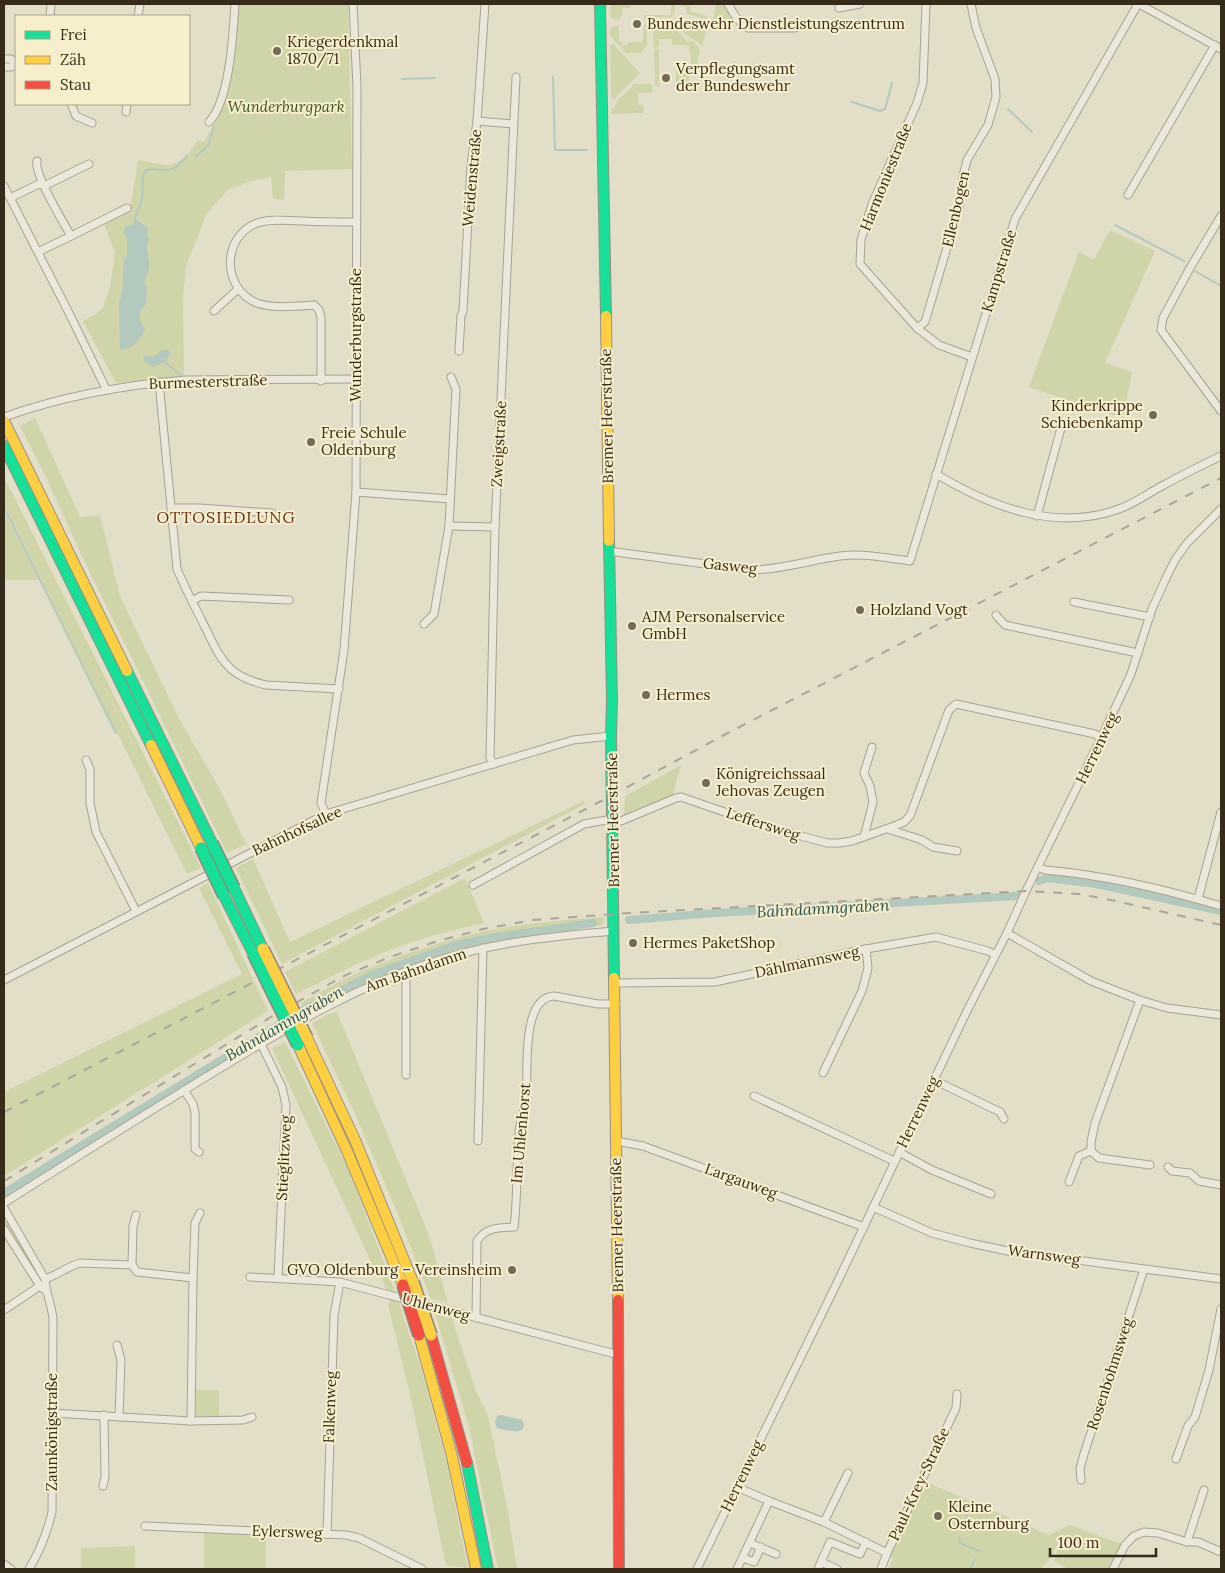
<svg xmlns="http://www.w3.org/2000/svg" width="1225" height="1573" viewBox="0 0 1225 1573" font-family="Lora,serif">
<rect width="100%" height="100%" fill="#e3dec8"/>
<g fill="#cfd5a9">
<path d="M238 4H348L352 169 285 171 284 200 273 199 271 177 248 182 228 190 207 213 186 266 183 297 184 377 116 383 83 321 96 314 103 307 110 287 115 253 104 224 130 210 138 160C147 161 158 165 167 165 180 165 192 150 198 140L204 142 218 116 223 99Z"/>
<path d="M611 4H630V8H623L620 20H614L610 16Z"/>
<path d="M671 4H675V12L671 17 644 18V15H671Z"/>
<path d="M716 4H723L732 18V21H714L713 20Z"/>
<path d="M682 5 691 6 690 11 707 16 706 19 687 14 686 7 682 6Z"/>
<path d="M679 24 708 25 702 46C694 38 685 36 678 27Z"/>
<path d="M644 25H647V45L641 53H626L621 48 624 45H628V42H643Z"/>
<path d="M660 25H672L687 42 693 41 700 50 697 64H691L689 45H672V39H659V46H657V48L654 49 653 32Z"/>
<path d="M614 26H619V42H624L620 47 610 35V29Z"/>
<path d="M613 44 640 73 613 100 611 97 610 46Z"/>
<path d="M659 49V86L655 85 654 50Z"/>
<path d="M676 70H689V81L678 86 676 84Z"/>
<path d="M635 84H651L653 92 638 93V105H644L643 113 611 114V110L617 104 616 102Z"/>
<path d="M1110 230 1155 251 1105 363 1132 372 1123 418 1029 387 1079 252 1094 260Z"/>
<path d="M35 418 80 517 100 515 120 596 179 719 221 791 246 844 227 853 79 550 46 477 20 426Z"/>
<path d="M4 477 201 868 187 874 4 504Z"/>
<path d="M4 510 39 580H4Z"/>
<path d="M681 765 673 795 624 815 625 796Z"/>
<path d="M584 801 585 804 282 964 236 868 253 859 290 942Z"/>
<path d="M465 878 484 923C454 930 424 937 395 948 360 961 329 978 296 994L285 972Z"/>
<path d="M208 883 268 1011 4 1176V1092L242 974 199 888Z"/>
<path d="M604 917 603 925C546 933 489 940 435 957 390 972 347 991 305 1013L301 1003C317 994 334 984 351 976 390 958 444 940 486 931 524 923 565 920 604 917Z"/>
<path d="M337 1012 430 1238 448 1303 431 1299 397 1212 356 1116 312 1023 329 1014Z"/>
<path d="M285 1042 349 1171 388 1273 378 1277 272 1048Z"/>
<path d="M4 1217 40 1273 37 1275 4 1226Z"/>
<path d="M389 1276 398 1300 422 1372 446 1460 468 1569H465L464 1567 446 1566 412 1403 388 1305 390 1302 382 1279Z"/>
<path d="M435 1313 451 1316 476 1391 488 1416 507 1506 517 1569H498L469 1427Z"/>
<rect x="196" y="1390" width="23" height="26"/>
<path d="M919 1479 1049 1535 1070 1525 1121 1544 1110 1569H1068L1054 1561 1061 1540 1045 1565 1040 1569H888L893 1559 882 1552Z"/>
<path d="M204 1531 266 1534V1569H204Z"/>
<path d="M135 1546V1569H81V1548Z"/>
</g>
<g fill="#b4c9be">
<path d="M135 219 148 228 147 235 150 239C143 248 151 259 149 269 149 273 145 278 144 284L147 286 146 305C136 314 139 318 145 330 139 342 133 349 120 349L119 302 122 294 124 258 127 256V239L124 233 125 227 132 225Z"/>
<path d="M165 349 169 351 170 354 165 362 153 367 144 361 143 355 152 357Z"/>
<path d="M502 1415 522 1420 524 1424C523 1428 524 1430 519 1431 516 1432 501 1430 497 1428L495 1422 497 1416Z"/>
</g>
<g fill="none" stroke-linecap="round" stroke-linejoin="round">
<g stroke="#b4c9be" stroke-width="2">
<path d="M553 77 555 150H587"/>
<path d="M402 79 435 78"/>
<path d="M852 102 880 111 885 109 892 83"/>
<path d="M1008 109 1032 132"/>
<path d="M196 156 208 146 214 127"/>
<path d="M135 219C136 210 138 211 141 203 145 192 139 180 146 170 153 168 155 169 162 170 174 172 180 164 187 156"/>
<path d="M1115 225 1184 261"/>
<path d="M1195 271 1221 286"/>
<path d="M165 362 181 376"/>
<path d="M4 507 116 733"/>
<path d="M962 1530 971 1504"/>
<path d="M960 1538 959 1543 979 1551"/>
<path d="M970 1569 975 1559"/>
</g>
<g stroke="#b4c9be" stroke-width="8">
<path d="M1039 881 1047 878 1096 884 1221 911"/>
<path d="M629 920 716 913 1017 896"/>
<path d="M4 1193 306 1008 372 975 456 945 496 937 593 923"/>
</g>
<defs>
<g id="street">
<path d="M728 4C734 14 738 23 748 28H795"/>
<path d="M839 4V8L860 4"/>
<path d="M926 4 923 83 917 103 872 204 861 240 860 264 917 328 939 345 972 357"/>
<path d="M1139 4 1221 49"/>
<path d="M50 16 51 4"/>
<path d="M138 16 140 4"/>
<path d="M4 59H11L16 64"/>
<path d="M4 67H11L16 64"/>
<path d="M71 104 76 116 92 123"/>
<path d="M126 112 127 104"/>
<path d="M477 121 513 124"/>
<path d="M209 122C230 100 233 34 235 4"/>
<path d="M37 161C34 174 63 222 71 236L38 252"/>
<path d="M4 186 71 317 106 389"/>
<path d="M1128 195 1215 45"/>
<path d="M10 198 39 184 46 185 89 164"/>
<path d="M1221 216 1190 268 1163 318 1161 330 1221 411"/>
<path d="M71 236 127 208"/>
<path d="M214 311 238 289"/>
<path d="M917 328 925 322 959 207 963 176 967 160 988 125 996 97 995 79 976 28 971 4"/>
<path d="M459 351 461 316 463 311 471 165 477 121 485 4"/>
<path d="M321 381V318L319 310 314 305C298 306 272 309 257 303 222 289 221 237 257 223 271 218 288 221 303 221 321 222 339 222 356 222"/>
<path d="M159 382 177 569C186 590 196 609 206 629 213 643 219 658 231 669 241 678 253 682 266 685L339 689"/>
<path d="M4 417C63 396 123 385 186 380L356 379"/>
<path d="M936 474C991 507 1056 532 1119 509 1133 504 1146 495 1160 487 1180 476 1200 466 1221 456"/>
<path d="M356 492 450 499"/>
<path d="M171 508H200L272 513"/>
<path d="M1037 516 1061 428"/>
<path d="M449 526 495 527"/>
<path d="M608 551 751 570C781 570 810 560 840 556 863 553 887 558 910 561L1015 219 1138 4"/>
<path d="M192 601 201 596 289 600"/>
<path d="M1074 602 1150 617"/>
<path d="M996 615 1005 625 1138 653"/>
<path d="M424 624 434 614 449 526 456 389 451 377"/>
<path d="M86 760 90 769V803L96 832 136 911"/>
<path d="M494 764 490 758 495 527 516 77"/>
<path d="M326 814 321 803 344 650 356 492 357 87 353 4"/>
<path d="M888 829 922 840 933 847 957 851"/>
<path d="M864 837 873 802 870 786 864 773 872 747"/>
<path d="M1038 867 1045 870C1104 875 1164 889 1221 906"/>
<path d="M473 885 584 824 607 820 621 821 676 798 681 797 768 827 827 843H839L852 841 897 825 904 822 910 816 949 710 956 704 1095 734 1101 738"/>
<path d="M1198 899 1221 812"/>
<path d="M1007 933 1091 981 1140 1000 1167 1008 1221 1015"/>
<path d="M404 972 406 979V1075"/>
<path d="M4 980 326 814 573 740 611 736"/>
<path d="M616 983 715 982 866 949 936 937 988 951 995 955"/>
<path d="M261 1044 282 1087 286 1105 278 1277"/>
<path d="M823 1073 862 991 868 968 866 949"/>
<path d="M934 1080 1000 1112 1004 1119"/>
<path d="M184 1090 193 1104 195 1112V1149L199 1152"/>
<path d="M754 1096 894 1161"/>
<path d="M478 1141 483 948"/>
<path d="M616 1141 643 1146 864 1227"/>
<path d="M1091 1151V1142L1095 1123 1140 1000"/>
<path d="M899 1152 932 1170 991 1194"/>
<path d="M1168 1167 1172 1171 1190 1173 1199 1181 1221 1185"/>
<path d="M1069 1182 1079 1156 1091 1151 1099 1158 1150 1165"/>
<path d="M4 1203C75 1158 147 1113 219 1069 290 1026 360 984 439 960 496 942 555 936 614 931"/>
<path d="M873 1207 932 1233 970 1243 1008 1251 1221 1279"/>
<path d="M4 1208 45 1279C46 1292 51 1304 53 1318L52 1512C47 1533 40 1551 29 1569"/>
<path d="M4 1229 40 1286 46 1291"/>
<path d="M132 1265 133 1226 136 1215"/>
<path d="M250 1277 340 1282 408 1300"/>
<path d="M193 1278 195 1223 200 1213"/>
<path d="M45 1279C58 1275 68 1266 80 1263L132 1265 137 1272 193 1278 191 1421 52 1413"/>
<path d="M421 1303 619 1355"/>
<path d="M4 1310 40 1286"/>
<path d="M476 1318 477 1241C486 1227 498 1228 514 1227 518 1195 516 1163 519 1132 520 1121 524 1112 526 1102 529 1079 519 998 554 996L598 1004H616"/>
<path d="M117 1345 121 1360 119 1417"/>
<path d="M191 1421 243 1420 252 1417"/>
<path d="M1176 1459 1188 1426 1195 1417 1209 1370 1221 1309"/>
<path d="M1081 1480 1080 1469 1084 1454 1144 1269"/>
<path d="M103 1486 105 1477 104 1415"/>
<path d="M737 1487 769 1501 824 1522 887 1553 956 1408 957 1394"/>
<path d="M824 1522 848 1473"/>
<path d="M145 1526 346 1535 359 1538 422 1569"/>
<path d="M327 1534 334 1315 340 1282"/>
<path d="M1187 1542 1204 1490"/>
<path d="M750 1543 776 1554"/>
<path d="M743 1558 754 1562 761 1547"/>
<path d="M821 1562 830 1542 860 1554 866 1542"/>
<path d="M4 1564 11 1569"/>
<path d="M697 1569 835 1287 967 1011 1007 933 1026 891 1105 730 1131 674 1152 609 1167 576 1175 560 1187 543 1221 509"/>
<path d="M737 1569 769 1501"/>
<path d="M818 1569 821 1562 837 1569"/>
<path d="M881 1569 887 1553"/>
<path d="M1113 1569 1125 1545 1134 1536 1144 1532 1158 1533 1187 1542H1198L1221 1552"/>
</g>
<g id="fast">
<path d="M600 4 606 316"/>
<path d="M4 446 151 745"/>
<path d="M609 541 612 701 611 736 614 978"/>
<path d="M127 671 212 843"/>
<path d="M234 888 263 949"/>
<path d="M224 896 253 953"/>
<path d="M467 1463 488 1569"/>
</g>
<g id="slow">
<path d="M606 316 609 541"/>
<path d="M4 421 127 671"/>
<path d="M151 745 201 848"/>
<path d="M614 978 618 1300"/>
<path d="M307 1038 355 1140 413 1282"/>
<path d="M298 1045 347 1151 403 1285"/>
<path d="M419 1335 451 1452 476 1569"/>
</g>
<g id="jam">
<path d="M618 1300 619 1569"/>
<path d="M431 1335 467 1463"/>
</g>
</defs>
<use href="#street" stroke="#a8a292" stroke-width="9"/>
<use href="#fast" stroke="#979182" stroke-width="12"/>
<use href="#slow" stroke="#979182" stroke-width="12"/>
<use href="#jam" stroke="#979182" stroke-width="12"/>
<use href="#street" stroke="#ebe7da" stroke-width="7"/>
<use href="#fast" stroke="#16e098" stroke-width="10"/>
<use href="#slow" stroke="#ffcf43" stroke-width="10"/>
<use href="#jam" stroke="#f24e42" stroke-width="10"/>
<g stroke="#aaa69b" stroke-width="2" stroke-dasharray="9 9" stroke-linecap="butt">
<path d="M4 1112 607 798 724 735 1221 478"/>
<path d="M4 1181 271 1017 315 992 346 975 390 957 438 941 483 929 533 920 615 914 1026 891 1079 894 1111 900 1221 925"/>
</g>
<defs>
<g id="fast-bridge">
<path d="M212 843 234 888"/>
<path d="M201 848 224 896"/>
<path d="M253 953 298 1045"/>
</g>
<g id="slow-bridge">
<path d="M263 949 307 1038"/>
<path d="M413 1282 431 1335"/>
</g>
<path id="jam-bridge" d="M403 1285 419 1335"/>
</defs>
<use href="#fast-bridge" stroke="#8d8779" stroke-width="14" stroke-linecap="butt"/>
<use href="#slow-bridge" stroke="#8d8779" stroke-width="14" stroke-linecap="butt"/>
<use href="#jam-bridge" stroke="#8d8779" stroke-width="14" stroke-linecap="butt"/>
<use href="#fast-bridge" stroke="#16e098" stroke-width="11"/>
<use href="#slow-bridge" stroke="#ffcf43" stroke-width="11"/>
<use href="#jam-bridge" stroke="#f24e42" stroke-width="11"/>
</g>
<g fill="#736a57" stroke="#f7efcc" stroke-width="2">
<circle cx="637" cy="24" r="5"/>
<circle cx="277" cy="51" r="5"/>
<circle cx="666" cy="78" r="5"/>
<circle cx="1153" cy="415" r="5"/>
<circle cx="311" cy="442" r="5"/>
<circle cx="860" cy="610" r="5"/>
<circle cx="632" cy="626" r="5"/>
<circle cx="646" cy="695" r="5"/>
<circle cx="706" cy="783" r="5"/>
<circle cx="633" cy="943" r="5"/>
<circle cx="512" cy="1270" r="5"/>
<circle cx="938" cy="1516" r="5"/>
</g>
<g text-anchor="middle" stroke-width="4" stroke-linejoin="round" paint-order="stroke">
<g font-size="15" fill="#362b1a" stroke="#f7efcc" text-anchor="start">
<text x="647" y="29">Bundeswehr Dienstleistungszentrum</text>
<text x="287" y="47">Kriegerdenkmal<tspan x="287" dy="17">1870/71</tspan></text>
<text x="676" y="74">Verpflegungsamt<tspan x="676" dy="17">der Bundeswehr</tspan></text>
<text x="1143" y="411" text-anchor="end">Kinderkrippe<tspan x="1143" dy="17">Schiebenkamp</tspan></text>
<text x="321" y="438">Freie Schule<tspan x="321" dy="17">Oldenburg</tspan></text>
<text x="870" y="615">Holzland Vogt</text>
<text x="642" y="622">AJM Personalservice<tspan x="642" dy="17">GmbH</tspan></text>
<text x="656" y="700">Hermes</text>
<text x="716" y="779">Königreichssaal<tspan x="716" dy="17">Jehovas Zeugen</tspan></text>
<text x="643" y="948">Hermes PaketShop</text>
<text x="502" y="1275" text-anchor="end">GVO Oldenburg – Vereinsheim</text>
<text x="948" y="1512">Kleine<tspan x="948" dy="17">Osternburg</tspan></text>
</g>
<g font-size="15" font-style="italic" fill="#405320" stroke="#f7efcc">
<text x="286" y="112">Wunderburgpark</text>
</g>
<g font-size="15" fill="#362b1a" stroke="#f7efcc">
<text transform="translate(886 177) rotate(-68)" y="5">Harmoniestraße</text>
<text transform="translate(472 178) rotate(-85)" y="5">Weidenstraße</text>
<text transform="translate(956 209) rotate(-77)" y="5">Ellenbogen</text>
<text transform="translate(999 271) rotate(-73)" y="5">Kampstraße</text>
<text transform="translate(356 335) rotate(-90)" y="5">Wunderburgstraße</text>
<text transform="translate(208 382) rotate(-2)" y="5">Burmesterstraße</text>
<text transform="translate(607 416) rotate(-91)" y="5">Bremer Heerstraße</text>
<text transform="translate(499 444) rotate(-87)" y="5">Zweigstraße</text>
<text transform="translate(730 566) rotate(6)" y="5">Gasweg</text>
<text transform="translate(1097 748) rotate(-64)" y="5">Herrenweg</text>
<text transform="translate(613 820) rotate(-91)" y="5">Bremer Heerstraße</text>
<text transform="translate(763 824) rotate(18)" y="5">Leffersweg</text>
<text transform="translate(297 831) rotate(-25)" y="5">Bahnhofsallee</text>
<text transform="translate(807 962) rotate(-12)" y="5">Dählmannsweg</text>
<text transform="translate(416 970) rotate(-19)" y="5">Am Bahndamm</text>
<text transform="translate(918 1112) rotate(-64)" y="5">Herrenweg</text>
<text transform="translate(521 1133) rotate(-85)" y="5">Im Uhlenhorst</text>
<text transform="translate(284 1158) rotate(-87)" y="5">Stieglitzweg</text>
<text transform="translate(741 1181) rotate(20)" y="5">Largauweg</text>
<text transform="translate(617 1225) rotate(-91)" y="5">Bremer Heerstraße</text>
<text transform="translate(1044 1255) rotate(8)" y="5">Warnsweg</text>
<text transform="translate(436 1307) rotate(15)" y="5">Uhlenweg</text>
<text transform="translate(1110 1374) rotate(-72)" y="5">Rosenbohmsweg</text>
<text transform="translate(330 1407) rotate(-88)" y="5">Falkenweg</text>
<text transform="translate(52 1432) rotate(-90)" y="5">Zaunkönigstraße</text>
<text transform="translate(742 1476) rotate(-64)" y="5">Herrenweg</text>
<text transform="translate(919 1484) rotate(-65)" y="5">Paul-Krey-Straße</text>
<text transform="translate(287 1532) rotate(2)" y="5">Eylersweg</text>
</g>
<g font-size="16" letter-spacing="1" fill="#643118" stroke="#f7efcc">
<text x="226" y="523">OTTOSIEDLUNG</text>
</g>
<g font-size="16" font-style="italic" fill="#295456" stroke="#f7efcc">
<text transform="translate(823 908) rotate(-3)" y="6">Bahndammgraben</text>
<text transform="translate(284 1023) rotate(-30)" y="6">Bahndammgraben</text>
</g>
</g>
<rect width="1225" height="1573" fill="none" stroke="#362b1a" stroke-width="10"/>
<rect x="15" y="15" width="175" height="90" fill="#f7efcc" stroke="#aaa185"/>
<rect x="25" y="31" width="25" height="8" fill="#16e098" stroke="#aaa185"/>
<text x="60" y="40" font-size="15" fill="#362b1a">Frei</text>
<rect x="25" y="56" width="25" height="8" fill="#ffcf43" stroke="#aaa185"/>
<text x="60" y="65" font-size="15" fill="#362b1a">Zäh</text>
<rect x="25" y="81" width="25" height="8" fill="#f24e42" stroke="#aaa185"/>
<text x="60" y="90" font-size="15" fill="#362b1a">Stau</text>
<path d="M1050 1548v8h106v-8" fill="none" stroke="#362b1a" stroke-width="2.5"/>
<text x="1058" y="1548" font-size="15" fill="#362b1a" stroke="#f7efcc" stroke-width="4" paint-order="stroke">100 m</text>
</svg>
